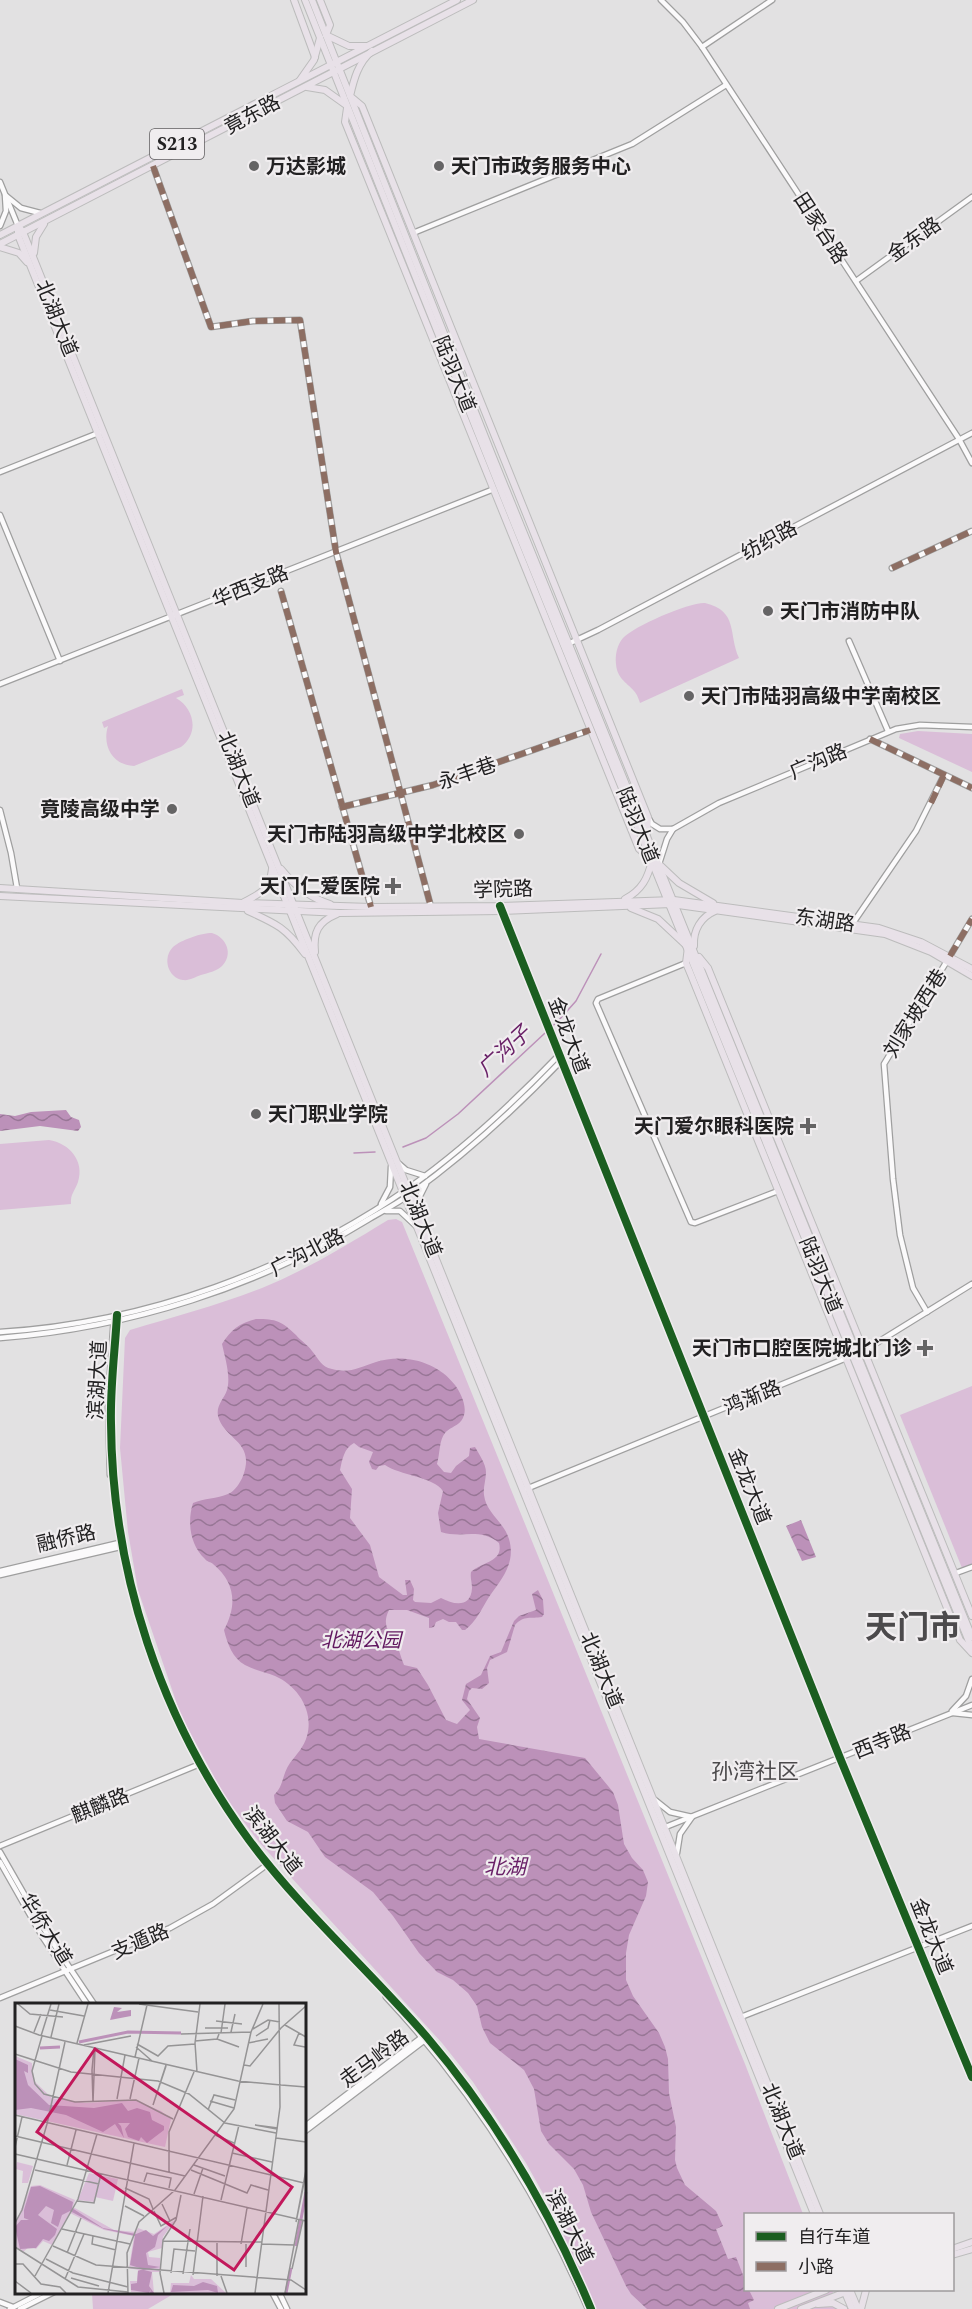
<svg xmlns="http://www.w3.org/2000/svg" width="972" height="2309" viewBox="0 0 972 2309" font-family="Spectral,'Noto Sans SC',serif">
<defs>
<pattern id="water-waves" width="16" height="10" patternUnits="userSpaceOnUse" patternTransform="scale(1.5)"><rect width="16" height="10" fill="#bc91b9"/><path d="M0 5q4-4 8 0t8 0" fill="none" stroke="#987696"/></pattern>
</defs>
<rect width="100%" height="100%" fill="#e2e1e2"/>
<g fill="#dabed8">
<path d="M705 603C739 611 728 635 739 658L640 703C639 700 637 694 634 691 626 682 617 678 616 664 615 655 617 645 623 638 634 626 690 602 705 603Z"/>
<path d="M182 689 184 695 176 698C195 709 199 734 181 747L134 766C112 765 102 745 108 726L104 728 102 722Z"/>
<path d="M918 731 972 734V772L899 738 900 734Z"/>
<path d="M212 933C226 937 234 954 222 966 217 971 208 973 201 975 195 977 189 981 183 980 168 978 162 958 173 947 181 940 201 933 212 933Z"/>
<path d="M49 1140C69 1143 85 1161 78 1182 75 1191 70 1194 71 1204L0 1210V1144Z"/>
<path d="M396 1219 402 1222 745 2064 803 2214H746V2290H832L839 2309H595L555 2215 526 2163 473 2082 442 2043 258 1841 224 1795 181 1716 138 1590 128 1532 120 1448 125 1338 130 1330C174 1317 219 1305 262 1288 306 1270 347 1245 388 1220Z"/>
<path d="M972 1386V1564L962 1568 900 1415Z"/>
<path d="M92 2293V2292L175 2293 148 2309H93Z"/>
</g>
<g fill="url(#water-waves)" fill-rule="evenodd">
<path d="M66 1110 71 1117 79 1120 81 1127 78 1131 40 1126 0 1131V1114L15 1116 31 1112Z"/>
<path d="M256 1319C277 1319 281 1321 296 1335 301 1341 308 1345 312 1351 319 1359 321 1367 332 1369 349 1374 360 1367 376 1362 403 1353 437 1361 455 1385 460 1392 467 1405 464 1415 461 1426 451 1426 445 1433 439 1440 440 1454 437 1464L444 1472 451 1473 456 1466 469 1456 470 1448 475 1447C479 1454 486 1464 486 1472 486 1480 483 1487 484 1495 486 1513 504 1522 509 1539 516 1563 502 1579 489 1597 482 1608 476 1622 465 1630H462L456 1622H449L443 1619 436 1622 434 1627 429 1628V1618L407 1610H389C381 1626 390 1632 397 1646 400 1652 401 1658 404 1665L417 1668 428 1685 446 1720 457 1724 470 1710 462 1700 466 1684 481 1675 490 1656 501 1652 514 1621 519 1616 536 1610 532 1594 538 1590 543 1600 544 1614 542 1617C531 1619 524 1615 515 1625L507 1652 490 1660 487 1668 489 1683 482 1689 472 1688 469 1691 467 1699 480 1718 477 1727 479 1739 585 1758 613 1792 618 1805 624 1844 632 1858 643 1870 648 1882 646 1896 629 1935 626 1953V1980L633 1996 659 2033 665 2047 668 2059 669 2093 676 2127 675 2160 677 2168 685 2185 716 2211 723 2226 716 2229 728 2259 736 2257 745 2280 746 2290H749L754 2300 748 2303 750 2309H647L631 2294 626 2286 591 2212 583 2185 574 2169 549 2144 541 2131 534 2089 524 2070 490 2043 482 2027 477 2006 468 1993 453 1980 437 1972 419 1953 393 1916 373 1892 325 1857 308 1832 287 1821 275 1803 274 1795C284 1786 282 1774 290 1763 296 1755 304 1747 307 1736 314 1711 298 1686 275 1676 265 1672 254 1670 245 1665 233 1659 227 1643 224 1630 237 1606 236 1583 213 1564 211 1562 207 1562 205 1559 190 1545 187 1522 193 1503 204 1498 217 1499 228 1494 235 1491 240 1483 243 1476 256 1441 224 1440 218 1416 216 1405 224 1399 227 1390 231 1376 225 1358 222 1344 231 1330 239 1323 256 1319ZM354 1443 359 1447 373 1452 369 1462 372 1469 376 1470 379 1466 385 1465C399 1475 434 1477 443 1491L438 1513 441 1532C462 1539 479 1527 499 1543 504 1562 481 1562 471 1572 470 1578 472 1582 472 1588 471 1608 454 1605 441 1598L431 1603 415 1602 413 1600 414 1589 410 1580H405L407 1595H403L379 1577 370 1545 350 1518 352 1489 340 1470C342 1460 344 1448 354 1443Z"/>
<path d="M801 1520 816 1557 802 1561 786 1526Z"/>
</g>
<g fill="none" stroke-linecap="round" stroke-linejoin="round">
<g stroke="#bc91b9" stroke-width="1.5">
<path d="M403 1147 426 1138 458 1114 559 1020 576 1001 601 954"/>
<path d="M354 1153 375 1152"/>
</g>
<defs>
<g id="minor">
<path d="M661 0 683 22 702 47 959 439 972 463"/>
<path d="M702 47 772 0"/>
<path d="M153 166 211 327 253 321 300 320 336 552 431 907"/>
<path d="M0 182 18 226"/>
<path d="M0 226 6 211 5 195 21 208 40 213"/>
<path d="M413 233 632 144 726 85"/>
<path d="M856 281 972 197"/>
<path d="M0 472 101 432"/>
<path d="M0 515 60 661"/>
<path d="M892 568 972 531"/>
<path d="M281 591 371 907"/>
<path d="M849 641 888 731"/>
<path d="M568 644 598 630 972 433"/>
<path d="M0 684 494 489"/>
<path d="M870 739 972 788"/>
<path d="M342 807 433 785 590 730"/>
<path d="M0 810 11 853 17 888"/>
<path d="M648 817 652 824 660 829H673L719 803 896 729 920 725 972 727"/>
<path d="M659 864 667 839 673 829"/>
<path d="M502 911 840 1758 972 2077"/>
<path d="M853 923 916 831 944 775"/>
<path d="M950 956 972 919"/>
<path d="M686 963 598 999 596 1003 691 1222 695 1223 778 1191"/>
<path d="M398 1163 406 1170 425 1176"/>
<path d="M381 1204 390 1187 391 1167"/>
<path d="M386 1211H400L416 1226"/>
<path d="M421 1215 420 1196 426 1184"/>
<path d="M927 1312 913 1288 900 1235 893 1179 884 1064 947 961"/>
<path d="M117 1315C115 1351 110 1387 111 1423 112 1573 161 1720 249 1840 301 1910 369 1970 426 2036 495 2117 550 2210 591 2309"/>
<path d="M0 1332C145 1323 291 1270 410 1187 465 1148 513 1103 559 1055"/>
<path d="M0 1338C130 1328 258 1287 369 1219 383 1211 398 1203 412 1193 466 1154 515 1109 561 1061"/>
<path d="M862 1352 972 1284"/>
<path d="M110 1475 108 1402 114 1316"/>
<path d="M526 1489 849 1357"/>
<path d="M0 1571 119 1543 122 1544 120 1547 0 1575"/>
<path d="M956 1573 972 1567"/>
<path d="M952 1711 966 1696 972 1679"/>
<path d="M953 1713 972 1715"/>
<path d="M655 1800 670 1812 692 1817 680 1834 677 1853"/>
<path d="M663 1828 972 1705"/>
<path d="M0 1846 200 1764"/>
<path d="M0 1852 47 1934 94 2004"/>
<path d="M0 1862 42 1936 87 2004"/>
<path d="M386 1997C472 2089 538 2193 588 2309"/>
<path d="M0 1998 170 1928 213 1904 268 1864"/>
<path d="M741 2017 972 1926"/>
<path d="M304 2127 422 2037 426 2036 425 2040 304 2132"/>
<path d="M272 2292 281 2309"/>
<path d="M279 2292 287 2309"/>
<path d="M0 2302 13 2307"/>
<path d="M10 2309 43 2292"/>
<path d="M20 2309 54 2292"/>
</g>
<g id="major">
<path d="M294 0 315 57"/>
<path d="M305 0 501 491 972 1649"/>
<path d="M312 0 493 457 972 1637"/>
<path d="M320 0 330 25 326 35 349 46H366"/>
<path d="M372 51C358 63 354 79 350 96L362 106 648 817 647 832"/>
<path d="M300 80 314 60 320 38"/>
<path d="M307 87 325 90 346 105"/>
<path d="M347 108 345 122 639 849 652 860C648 878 642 890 625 899"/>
<path d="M18 226 23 232 820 2214"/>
<path d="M18 227V235L814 2214"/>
<path d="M0 235 457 0"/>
<path d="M0 244 473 0"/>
<path d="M0 247 19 253 27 262"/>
<path d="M34 253 36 237 44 224"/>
<path d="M661 866 679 883 713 903"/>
<path d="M281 869C294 885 310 898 330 904"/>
<path d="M0 888 243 903 371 907 500 906 674 900 879 928 921 942 972 969"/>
<path d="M0 896 340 913 503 911 671 904 885 934 931 952 972 976"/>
<path d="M244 902C260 894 270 889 272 869"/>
<path d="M631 908 658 919 688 947 686 963 691 975 960 1640 972 1653"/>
<path d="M248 911C277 924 286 928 305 954"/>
<path d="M694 946C693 930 701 917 715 911"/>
<path d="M315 952C313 932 318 922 337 914"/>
<path d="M699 957 708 968 972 1616"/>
<path d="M952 2249 972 2242"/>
<path d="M952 2255 972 2249"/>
<path d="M844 2290 852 2309"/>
<path d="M850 2290 858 2309"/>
<path d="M818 2304 833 2303 844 2309"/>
<path d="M778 2309 826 2290"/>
<path d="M801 2309 851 2290"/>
<path d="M861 2309 866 2290"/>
</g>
</defs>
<use href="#minor" stroke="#9f9f9f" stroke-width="7"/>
<use href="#major" stroke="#bcbcbc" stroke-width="8"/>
<use href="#minor" stroke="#fbfafb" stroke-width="4.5"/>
<use href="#major" stroke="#e8e1e8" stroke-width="6"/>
<g stroke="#8d6e63" stroke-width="6" stroke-dasharray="12 6" stroke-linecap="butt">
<path d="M153 166 211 327 253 321 300 320 336 552 431 907"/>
<path d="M892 568 972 531"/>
<path d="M281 591 371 907"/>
<path d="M870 739 972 788"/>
<path d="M931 803 944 775"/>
<path d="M342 807 433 785 590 730"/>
<path d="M950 956 972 919"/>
</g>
<defs>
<g id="cycleway">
<path d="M500 906 840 1758 972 2077"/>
<path d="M117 1315C115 1351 110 1387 111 1423 112 1573 161 1720 249 1840 301 1910 369 1970 426 2036 495 2117 550 2210 591 2309"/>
</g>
</defs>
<use href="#cycleway" stroke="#f0edef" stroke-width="11"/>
<use href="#cycleway" stroke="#1b5e20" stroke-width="8"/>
</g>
<g fill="#656465" stroke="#f0edef" stroke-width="2">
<circle cx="254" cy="166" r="6"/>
<circle cx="439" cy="166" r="6"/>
<circle cx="768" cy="611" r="6"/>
<circle cx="689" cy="696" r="6"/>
<circle cx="172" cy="809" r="6"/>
<circle cx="519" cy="834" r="6"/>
<path d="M390 877h6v6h6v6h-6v6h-6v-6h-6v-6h6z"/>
<circle cx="256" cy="1114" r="6"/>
<path d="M805 1117h6v6h6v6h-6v6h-6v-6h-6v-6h6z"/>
<path d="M922 1339h6v6h6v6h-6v6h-6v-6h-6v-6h6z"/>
</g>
<g text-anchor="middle" stroke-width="4.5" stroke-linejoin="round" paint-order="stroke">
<rect fill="#f0edef" stroke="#605e60" stroke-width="1.5" x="150" y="129" width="54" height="30" rx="4.5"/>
<g font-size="18" font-weight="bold" fill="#222122">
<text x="177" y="150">S213</text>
</g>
<g font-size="20" fill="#222122" stroke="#f0edef">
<text transform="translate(252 114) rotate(-28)" y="7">竟东路</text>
<text transform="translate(821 228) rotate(57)" y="7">田家台路</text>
<text transform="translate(914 239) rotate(-36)" y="7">金东路</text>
<text transform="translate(57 318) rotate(68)" y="7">北湖大道</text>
<text transform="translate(455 374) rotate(68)" y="7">陆羽大道</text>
<text transform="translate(769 540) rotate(-28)" y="7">纺织路</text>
<text transform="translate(250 586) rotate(-22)" y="7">华西支路</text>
<text transform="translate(818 761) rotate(-23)" y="7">广沟路</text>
<text transform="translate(239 769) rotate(68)" y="7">北湖大道</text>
<text transform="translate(467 773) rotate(-19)" y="7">永丰巷</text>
<text transform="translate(638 825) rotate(68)" y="7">陆羽大道</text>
<text transform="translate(503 889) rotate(-2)" y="7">学院路</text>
<text transform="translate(825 920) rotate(8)" y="7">东湖路</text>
<text transform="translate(915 1013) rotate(-58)" y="7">刘家坡西巷</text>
<text transform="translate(569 1035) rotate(69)" y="7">金龙大道</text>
<text transform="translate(421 1219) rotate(68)" y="7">北湖大道</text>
<text transform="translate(307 1252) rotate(-27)" y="7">广沟北路</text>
<text transform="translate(821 1275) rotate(68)" y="7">陆羽大道</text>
<text transform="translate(97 1380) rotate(-87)" y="7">滨湖大道</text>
<text transform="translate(752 1397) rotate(-22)" y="7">鸿渐路</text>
<text transform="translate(750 1486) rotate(68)" y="7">金龙大道</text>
<text transform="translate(66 1538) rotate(-13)" y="7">融侨路</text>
<text transform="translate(602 1670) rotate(68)" y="7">北湖大道</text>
<text transform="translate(882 1741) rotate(-22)" y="7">西寺路</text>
<text transform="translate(100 1805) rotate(-22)" y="7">麒麟路</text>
<text transform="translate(273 1840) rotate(52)" y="7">滨湖大道</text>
<text transform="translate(46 1929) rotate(58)" y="7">华侨大道</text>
<text transform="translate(932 1936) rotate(68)" y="7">金龙大道</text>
<text transform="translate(140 1941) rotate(-23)" y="7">支遁路</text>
<text transform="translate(374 2058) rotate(-37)" y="7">走马岭路</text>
<text transform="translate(783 2121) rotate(68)" y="7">北湖大道</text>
<text transform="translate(570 2226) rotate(63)" y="7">滨湖大道</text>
</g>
<g font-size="20" font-weight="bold" fill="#222122" stroke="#f0edef" text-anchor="start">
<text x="266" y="173">万达影城</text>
<text x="451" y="173">天门市政务服务中心</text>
<text x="780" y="618">天门市消防中队</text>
<text x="701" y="703">天门市陆羽高级中学南校区</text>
<text x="160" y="816" text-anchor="end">竟陵高级中学</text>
<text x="507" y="841" text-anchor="end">天门市陆羽高级中学北校区</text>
<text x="380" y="893" text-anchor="end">天门仁爱医院</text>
<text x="268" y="1121">天门职业学院</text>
<text x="794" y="1133" text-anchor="end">天门爱尔眼科医院</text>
<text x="912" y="1355" text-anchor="end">天门市口腔医院城北门诊</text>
</g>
<g font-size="20" font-style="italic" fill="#61175f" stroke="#f0edef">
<text x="361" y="1647">北湖公园</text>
</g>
<g font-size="21" font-style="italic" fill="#6a2168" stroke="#f0edef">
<text transform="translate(504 1051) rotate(-43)" y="7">广沟子</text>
<text x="505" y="1874">北湖</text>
</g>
<g font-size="22" fill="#4c4a4c" stroke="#f0edef">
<text x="755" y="1779">孙湾社区</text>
</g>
<g font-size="32" font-weight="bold" fill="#4c4a4c" stroke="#f0edef">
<text x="913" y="1638">天门市</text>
</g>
</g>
<g transform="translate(15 2003)">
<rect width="291" height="291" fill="#e2e1e2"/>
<path d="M0 53 17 60 19 78 37 95 71 100 120 97 146 108 156 116 150 144 0 111ZM2 159 18 163 13 180H7L8 168 1 166ZM74 170 103 176 98 198 80 194 79 199 63 197ZM25 182 60 197 58 204 99 227 121 229 123 225 139 231 160 217 148 234 147 245 133 249 134 254 145 255V269H137L139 290 116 289 115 278H122L123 267 114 265 119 233 89 227 55 210 37 242 28 238 21 246 15 243 8 249 2 244 0 221 16 183ZM176 272 179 276H196L211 290H155L156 280H174Z" fill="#dabed8"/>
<path d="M99 4 107 5 102 9 116 7V13L95 17ZM0 56 13 62V70L9 68 13 82 34 102 79 105 107 100 113 108 122 105 135 109 137 117 149 123V127L132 140 126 134 124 138 113 134 110 126 115 120H103L106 123 109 135 100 121 88 129 51 112 16 105 0 107ZM25 183 58 199 57 205 88 225 121 231 131 227 138 233 152 223 143 232 140 244 131 250 133 262 145 264 129 267 137 269 134 283 139 290H135L136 286 134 290 116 287V281L122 280 123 268 128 266 115 262 120 233 89 226 55 208 47 212 43 224 36 220 39 207 31 203 23 212 42 226 40 232 34 238 28 236 21 245 5 246 0 224 6 217H14L9 215V207L16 184ZM188 279 202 283 203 290 193 287 156 289 158 282 179 283Z" fill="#bc91b9"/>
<path fill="none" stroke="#bc91b9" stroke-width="3" d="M64 39 113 29 166 30M25 45 45 44M281 243 291 189M271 290 276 265"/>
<path fill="none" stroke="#959495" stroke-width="1.5" d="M3 1 15 11 48 14M124 1 183 9M35 7 69 13M201 18 227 21M270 22 291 34M0 23 24 32 223 78 266 82M190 25H213M238 26 253 17 265 19M19 29 26 11M216 29 220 11M206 30 210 1M284 30 279 42 290 44M166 31 236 29M26 33 36 1M27 33 17 68 20 81 29 91 60 99 121 97 158 116M241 33 253 25 255 17M36 34 44 1M202 36 224 44M180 38 202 36 204 31M62 40 73 1M233 40 253 36M122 41 143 53 153 43 180 41M69 42 116 33M121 44 137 58M79 45 77 67 78 99 80 46M0 51 56 69 143 78 174 91 210 120 261 130M120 54 132 2M151 62 138 102 151 63M229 62 235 63 266 25 291 3M182 69 180 40 185 1M266 82 291 84M102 96 110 52M115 96 124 55M195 98 219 105M193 107 199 92 220 97M0 112 256 172M262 126 240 122 263 125M200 132 219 140M0 133 170 173M261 135 291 139M0 144 7 114M217 150 257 159M0 151 291 218M52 162 61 127M179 162 210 173M20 167 84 181M176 167 232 190 236 182 253 187M291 167 281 219 291 170M154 169V129L179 69M256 172 289 180M129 179 132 170 156 175 154 185M110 185 134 196 138 206M179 191 188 165M206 197 224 122M62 198 79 200 86 171M147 201 155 218M110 203 129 213M139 208 146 223 162 214M0 220 7 207 32 121 50 39M47 226 115 241M78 233 77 241 101 247M148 238 247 239M202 240V273M226 241 232 205M246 241 279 242M38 243 81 262 276 277 291 287M0 244 63 284 113 289M52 250 66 215M31 256 58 270 113 284M0 261H8L26 281 45 284 51 290M231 264V241M277 266 288 217M156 270 159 246 180 248M168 271 175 226M178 272 188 193M20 273 63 196 82 131M206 273 212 290M56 275 84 283M50 276 69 231M0 278 16 290M93 290 119 140M113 290 112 250 124 219 160 187 219 106 236 29 248 1M149 290 145 270 148 237 161 217 166 192M240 290 265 104 264 1M270 290 284 216"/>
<path fill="#c2185b" fill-opacity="0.15" stroke="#c2185b" stroke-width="3" d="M80 46 277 184 219 267 22 129Z"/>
<rect width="291" height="291" fill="none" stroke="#222122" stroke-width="3"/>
</g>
<rect x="744" y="2213" width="210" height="78" fill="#f0edef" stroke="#9e9b9d" stroke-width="1.5"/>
<rect x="756" y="2232" width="30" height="9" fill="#1b5e20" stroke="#9e9b9d" stroke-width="1.5"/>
<text x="798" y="2243" font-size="18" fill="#222122">自行车道</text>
<rect x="756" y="2262" width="30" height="9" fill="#8d6e63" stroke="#9e9b9d" stroke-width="1.5"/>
<text x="798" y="2273" font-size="18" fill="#222122">小路</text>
</svg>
